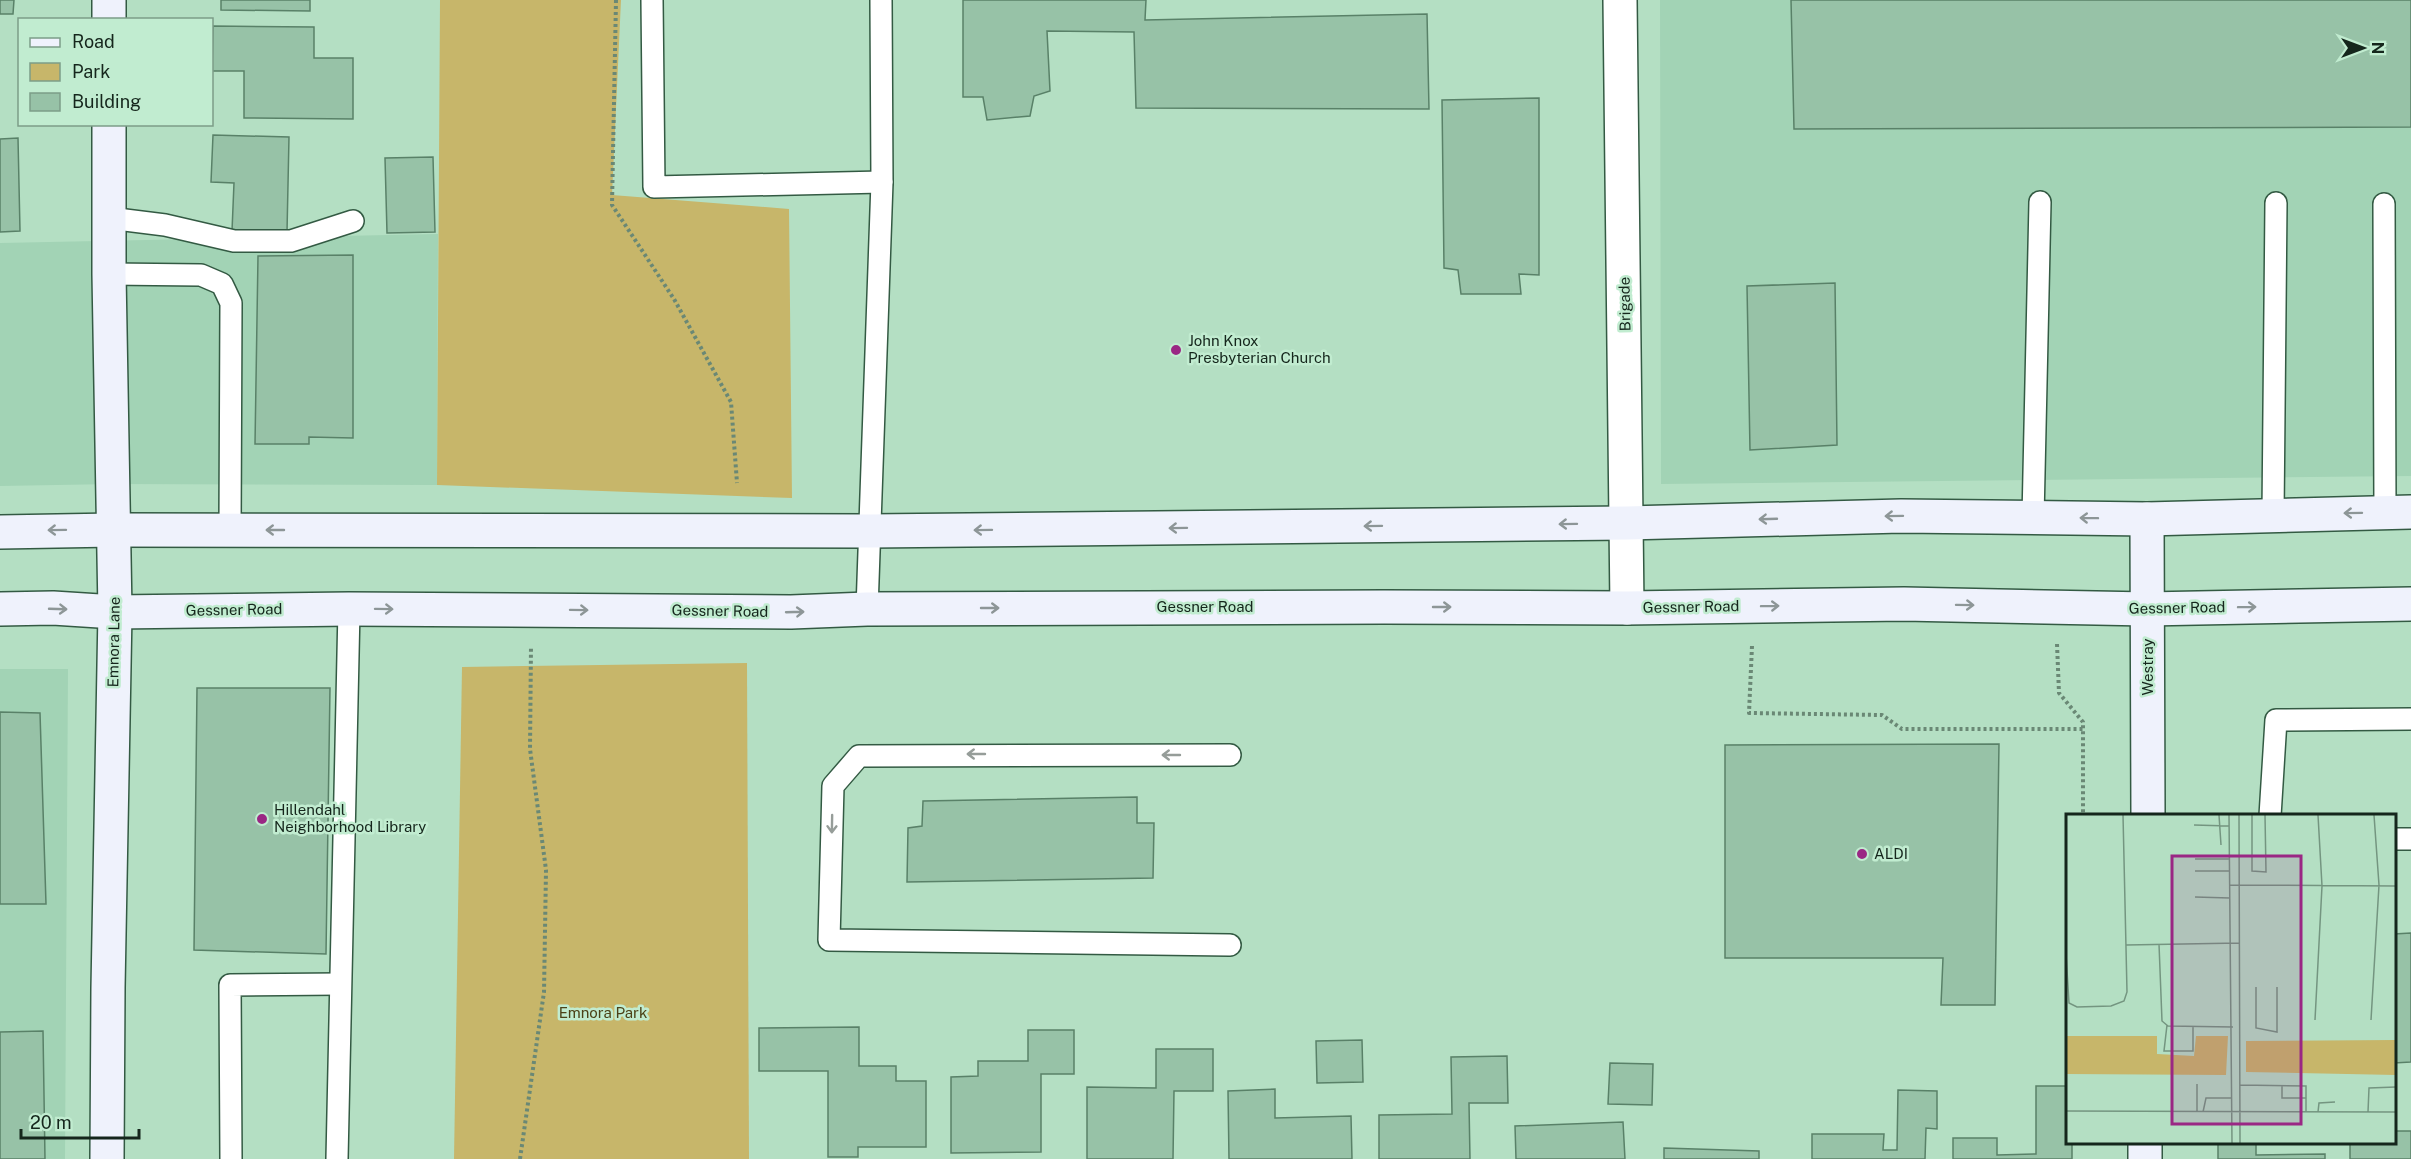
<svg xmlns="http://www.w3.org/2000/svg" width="2411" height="1159" viewBox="0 0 2411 1159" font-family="'Public Sans',sans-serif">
<rect width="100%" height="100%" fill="#b4dfc3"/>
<g fill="#a2d3b5">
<path d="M1660 0H2411V476L1661 484Z"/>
<path d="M438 234 437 485 113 484 0 486V243Z"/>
<path d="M0 669H68L65 1159H0Z"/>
</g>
<g fill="#c7b66a">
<path d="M440 0H621L612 195 789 209 792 498 437 485Z"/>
<path d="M747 663 749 1159H454L462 667Z"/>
</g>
<g fill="#97c2a7" stroke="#598168" stroke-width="1.5">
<path d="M0 0H14L13 14H0Z"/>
<path d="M221 0H310V11L221 10Z"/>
<path d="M963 0H1146L1145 20 1427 14 1429 109 1136 108 1134 32 1047 31 1050 91 1034 96 1030 116 987 120 983 97H963Z"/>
<path d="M1791 0H2411V127L1794 129Z"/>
<path d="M213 26 314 27V58H353V119L244 118V71H212Z"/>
<path d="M1539 98V275L1519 274 1521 294H1461L1458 270 1444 268 1442 100Z"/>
<path d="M213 135 289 137 287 232 232 231 234 183 211 182Z"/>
<path d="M18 138 20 231 0 232V139Z"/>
<path d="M433 157 435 232 387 233 385 158Z"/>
<path d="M353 255V438L309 437V444H255L258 256Z"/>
<path d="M1835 283 1837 445 1750 450 1747 286Z"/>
<path d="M197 688H330L326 954 194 950Z"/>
<path d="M0 712 40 713 46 904H0Z"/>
<path d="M1999 744 1995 1005H1941L1943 958H1725V745Z"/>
<path d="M1137 797V823H1154L1153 878 907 882 908 828 922 826 923 801Z"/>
<path d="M2411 933V1062L2394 1063V934Z"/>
<path d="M859 1027V1066H896V1081H926V1147H858V1157H828V1071H759V1028Z"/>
<path d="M1028 1030H1074V1074H1041V1152L951 1153V1077L978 1076V1061H1028Z"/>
<path d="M43 1031 45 1159H0V1032Z"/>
<path d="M1362 1040 1363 1082 1317 1083 1316 1041Z"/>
<path d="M1156 1049H1213V1091H1174L1173 1159H1087V1087L1156 1088Z"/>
<path d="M1507 1056 1508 1103H1469L1470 1159H1379V1115L1452 1114 1451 1057Z"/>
<path d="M1610 1063 1653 1064 1652 1105 1608 1104Z"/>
<path d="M2036 1086H2068V1142H2072V1159H1953V1138H1997V1155L2036 1154Z"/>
<path d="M1275 1089V1118L1351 1116 1352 1159H1229L1228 1091Z"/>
<path d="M1898 1090 1937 1091V1129L1926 1128 1925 1159H1812V1134H1884L1883 1150H1897Z"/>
<path d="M1623 1122 1625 1159H1516L1515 1126Z"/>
<path d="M2394 1131H2411V1159H2350V1142H2394Z"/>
<path d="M2218 1142H2256V1155L2325 1154V1159H2218Z"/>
<path d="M1664 1148 1759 1151V1159H1664Z"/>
</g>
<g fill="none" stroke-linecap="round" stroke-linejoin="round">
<defs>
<g id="lane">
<path d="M652 0 654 187 882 182"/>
<path d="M2384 204 2385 512"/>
<path d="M109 218 165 225 234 241H291L353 221"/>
<path d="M109 274 201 275 222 284 231 303 230 530"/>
<path d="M2273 515 2276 203"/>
<path d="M2033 518 2040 202"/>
<path d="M867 609 882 182 881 0"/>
<path d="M1230 755 859 756 833 786 829 940 1230 945"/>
<path d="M2270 816 2276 720 2411 719"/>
<path d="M2394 839H2411"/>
<path d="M231 1159 230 985 340 984"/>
<path d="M337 1159 349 609"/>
</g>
<path id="street" d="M1620 0 1627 608"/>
<g id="secondary">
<path d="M109 20V0"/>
<path d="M2147 519 2148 816"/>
<path d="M0 532 114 530 870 531 1627 523 1901 516 2147 519 2411 512"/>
<path d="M0 609 53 608 115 612 349 609 791 612 867 609 1384 607 1627 608 1904 604 2147 609 2411 604"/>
<path d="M107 1159 108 988 115 612 109 274V124"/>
<path d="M2145 1159V1142"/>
</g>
</defs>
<use href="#lane" stroke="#335a43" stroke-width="24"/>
<use href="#street" stroke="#335a43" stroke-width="36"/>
<use href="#secondary" stroke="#335a43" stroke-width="36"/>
<g stroke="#6a8875" stroke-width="4" stroke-dasharray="3 3" stroke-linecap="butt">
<path d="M616 0 612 205 674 299 731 402 737 483"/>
<path d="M2057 644 2059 693 2083 722V816"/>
<path d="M1752 646 1749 713 1882 715 1902 729H2083"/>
<path d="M520 1159 544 992 546 870 530 749 531 646"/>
</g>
<use href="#lane" stroke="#fff" stroke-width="21"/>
<use href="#street" stroke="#fff" stroke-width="33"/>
<use href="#secondary" stroke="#eff2fc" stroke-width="33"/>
</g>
<defs><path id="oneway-shaft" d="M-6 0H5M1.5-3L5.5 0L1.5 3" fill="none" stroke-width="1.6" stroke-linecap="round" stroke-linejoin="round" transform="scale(1.5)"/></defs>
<g stroke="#8d9697">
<use href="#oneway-shaft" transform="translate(2353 513) rotate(179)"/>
<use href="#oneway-shaft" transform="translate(1894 516) rotate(179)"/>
<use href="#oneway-shaft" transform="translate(2089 518) rotate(-179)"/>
<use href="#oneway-shaft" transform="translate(1768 519) rotate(178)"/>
<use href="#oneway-shaft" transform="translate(1568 524) rotate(179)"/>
<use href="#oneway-shaft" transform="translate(1373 526) rotate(179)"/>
<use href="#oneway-shaft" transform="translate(1178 528) rotate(179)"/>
<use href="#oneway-shaft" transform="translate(57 530) rotate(179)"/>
<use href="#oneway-shaft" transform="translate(275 530) rotate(-180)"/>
<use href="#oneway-shaft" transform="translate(983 530) rotate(179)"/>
<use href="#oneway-shaft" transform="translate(1965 605) rotate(1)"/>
<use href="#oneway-shaft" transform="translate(1770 606) rotate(-1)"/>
<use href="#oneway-shaft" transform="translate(1442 607)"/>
<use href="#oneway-shaft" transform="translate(2247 607) rotate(-1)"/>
<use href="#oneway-shaft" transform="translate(990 608)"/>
<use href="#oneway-shaft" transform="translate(58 609) rotate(2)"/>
<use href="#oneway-shaft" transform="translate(384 609) rotate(1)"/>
<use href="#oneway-shaft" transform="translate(579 610) rotate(1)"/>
<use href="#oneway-shaft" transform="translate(795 612) rotate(-2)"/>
</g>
<g stroke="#969d99">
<use href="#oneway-shaft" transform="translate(976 754) rotate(-180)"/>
<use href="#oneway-shaft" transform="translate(1171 755) rotate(-180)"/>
<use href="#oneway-shaft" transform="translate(832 824) rotate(91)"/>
</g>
<g fill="#9a2784" stroke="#c1ecd0" stroke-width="2">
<circle cx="1176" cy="350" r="6"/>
<circle cx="262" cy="819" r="6"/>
<circle cx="1862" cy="854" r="6"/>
</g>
<g text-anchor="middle" stroke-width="5" stroke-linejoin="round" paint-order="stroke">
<g font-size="15" fill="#15261c" stroke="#c1ecd0">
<text transform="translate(1625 304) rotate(-91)" y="5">Brigade</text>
<text x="1205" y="612">Gessner Road</text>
<text transform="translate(1691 607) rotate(-1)" y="5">Gessner Road</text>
<text transform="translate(2177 608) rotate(-1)" y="5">Gessner Road</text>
<text transform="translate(234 610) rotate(-1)" y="5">Gessner Road</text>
<text transform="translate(720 611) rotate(1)" y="5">Gessner Road</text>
<text transform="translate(114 642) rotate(-89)" y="5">Emnora Lane</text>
<text transform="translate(2148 667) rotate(-90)" y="5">Westray</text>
</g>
<g font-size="15" fill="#15261c" stroke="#c1ecd0" text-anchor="start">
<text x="1188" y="346">John Knox<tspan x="1188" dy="17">Presbyterian Church</tspan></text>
<text x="274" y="815">Hillendahl<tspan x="274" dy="17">Neighborhood Library</tspan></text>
<text x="1874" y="859">ALDI</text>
</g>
<g font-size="15" fill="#4c4217" stroke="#c1ecd0">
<text x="603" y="1018">Emnora Park</text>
</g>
</g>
<g transform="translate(2066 814)">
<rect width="330" height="330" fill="#b4dfc3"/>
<path d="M0 222H91V240L128 242 130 222H162L160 261 0 260ZM330 226V261L180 258V227Z" fill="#c7b66a"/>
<path fill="none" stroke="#749580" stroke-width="1.5" d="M153 1 155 31M163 1 166 329M173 1 174 329M186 1V57L200 58 199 1M128 11 163 12M129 45H163M129 57H164M164 71 330 72M129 83 164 84M93 130 96 207 102 212 167 213M60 131 174 129M0 140 3 189 11 193 45 192 58 187 61 178 57 1M190 173V214L211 218V173M249 206 256 72 252 1M305 206 313 71 308 1M101 211 98 237H127V212M174 271 240 272V298M216 272V284H240M0 297 330 298M131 298V270M137 298 140 284H165M252 298 253 289 269 288M302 298 303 274 330 273"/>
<path fill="#9a2784" fill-opacity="0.15" stroke="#9a2784" stroke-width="3" d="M106 42H235V310H106Z"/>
<rect width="330" height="330" fill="none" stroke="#15261c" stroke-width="3"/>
</g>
<rect x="18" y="18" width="195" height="108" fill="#c1ecd0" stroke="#7c9d88" stroke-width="1.5"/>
<rect x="30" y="38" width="30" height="9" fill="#eff2fc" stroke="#7c9d88" stroke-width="1.5"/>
<text x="72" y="48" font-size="18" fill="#15261c">Road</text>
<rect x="30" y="63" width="30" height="18" fill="#c7b66a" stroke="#7c9d88" stroke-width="1.5"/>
<text x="72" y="78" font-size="18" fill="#15261c">Park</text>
<rect x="30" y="93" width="30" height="18" fill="#97c2a7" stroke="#7c9d88" stroke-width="1.5"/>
<text x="72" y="108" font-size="18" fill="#15261c">Building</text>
<g transform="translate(2363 48) rotate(90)" stroke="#c1ecd0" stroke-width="4.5" paint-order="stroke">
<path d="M0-4.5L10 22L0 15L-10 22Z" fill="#15261c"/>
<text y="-9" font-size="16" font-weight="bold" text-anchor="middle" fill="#15261c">N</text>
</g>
<path d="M21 1129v9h118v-9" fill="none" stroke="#15261c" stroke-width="3"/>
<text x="30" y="1129" font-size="18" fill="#15261c" stroke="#c1ecd0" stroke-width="4.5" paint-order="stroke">20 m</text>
</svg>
